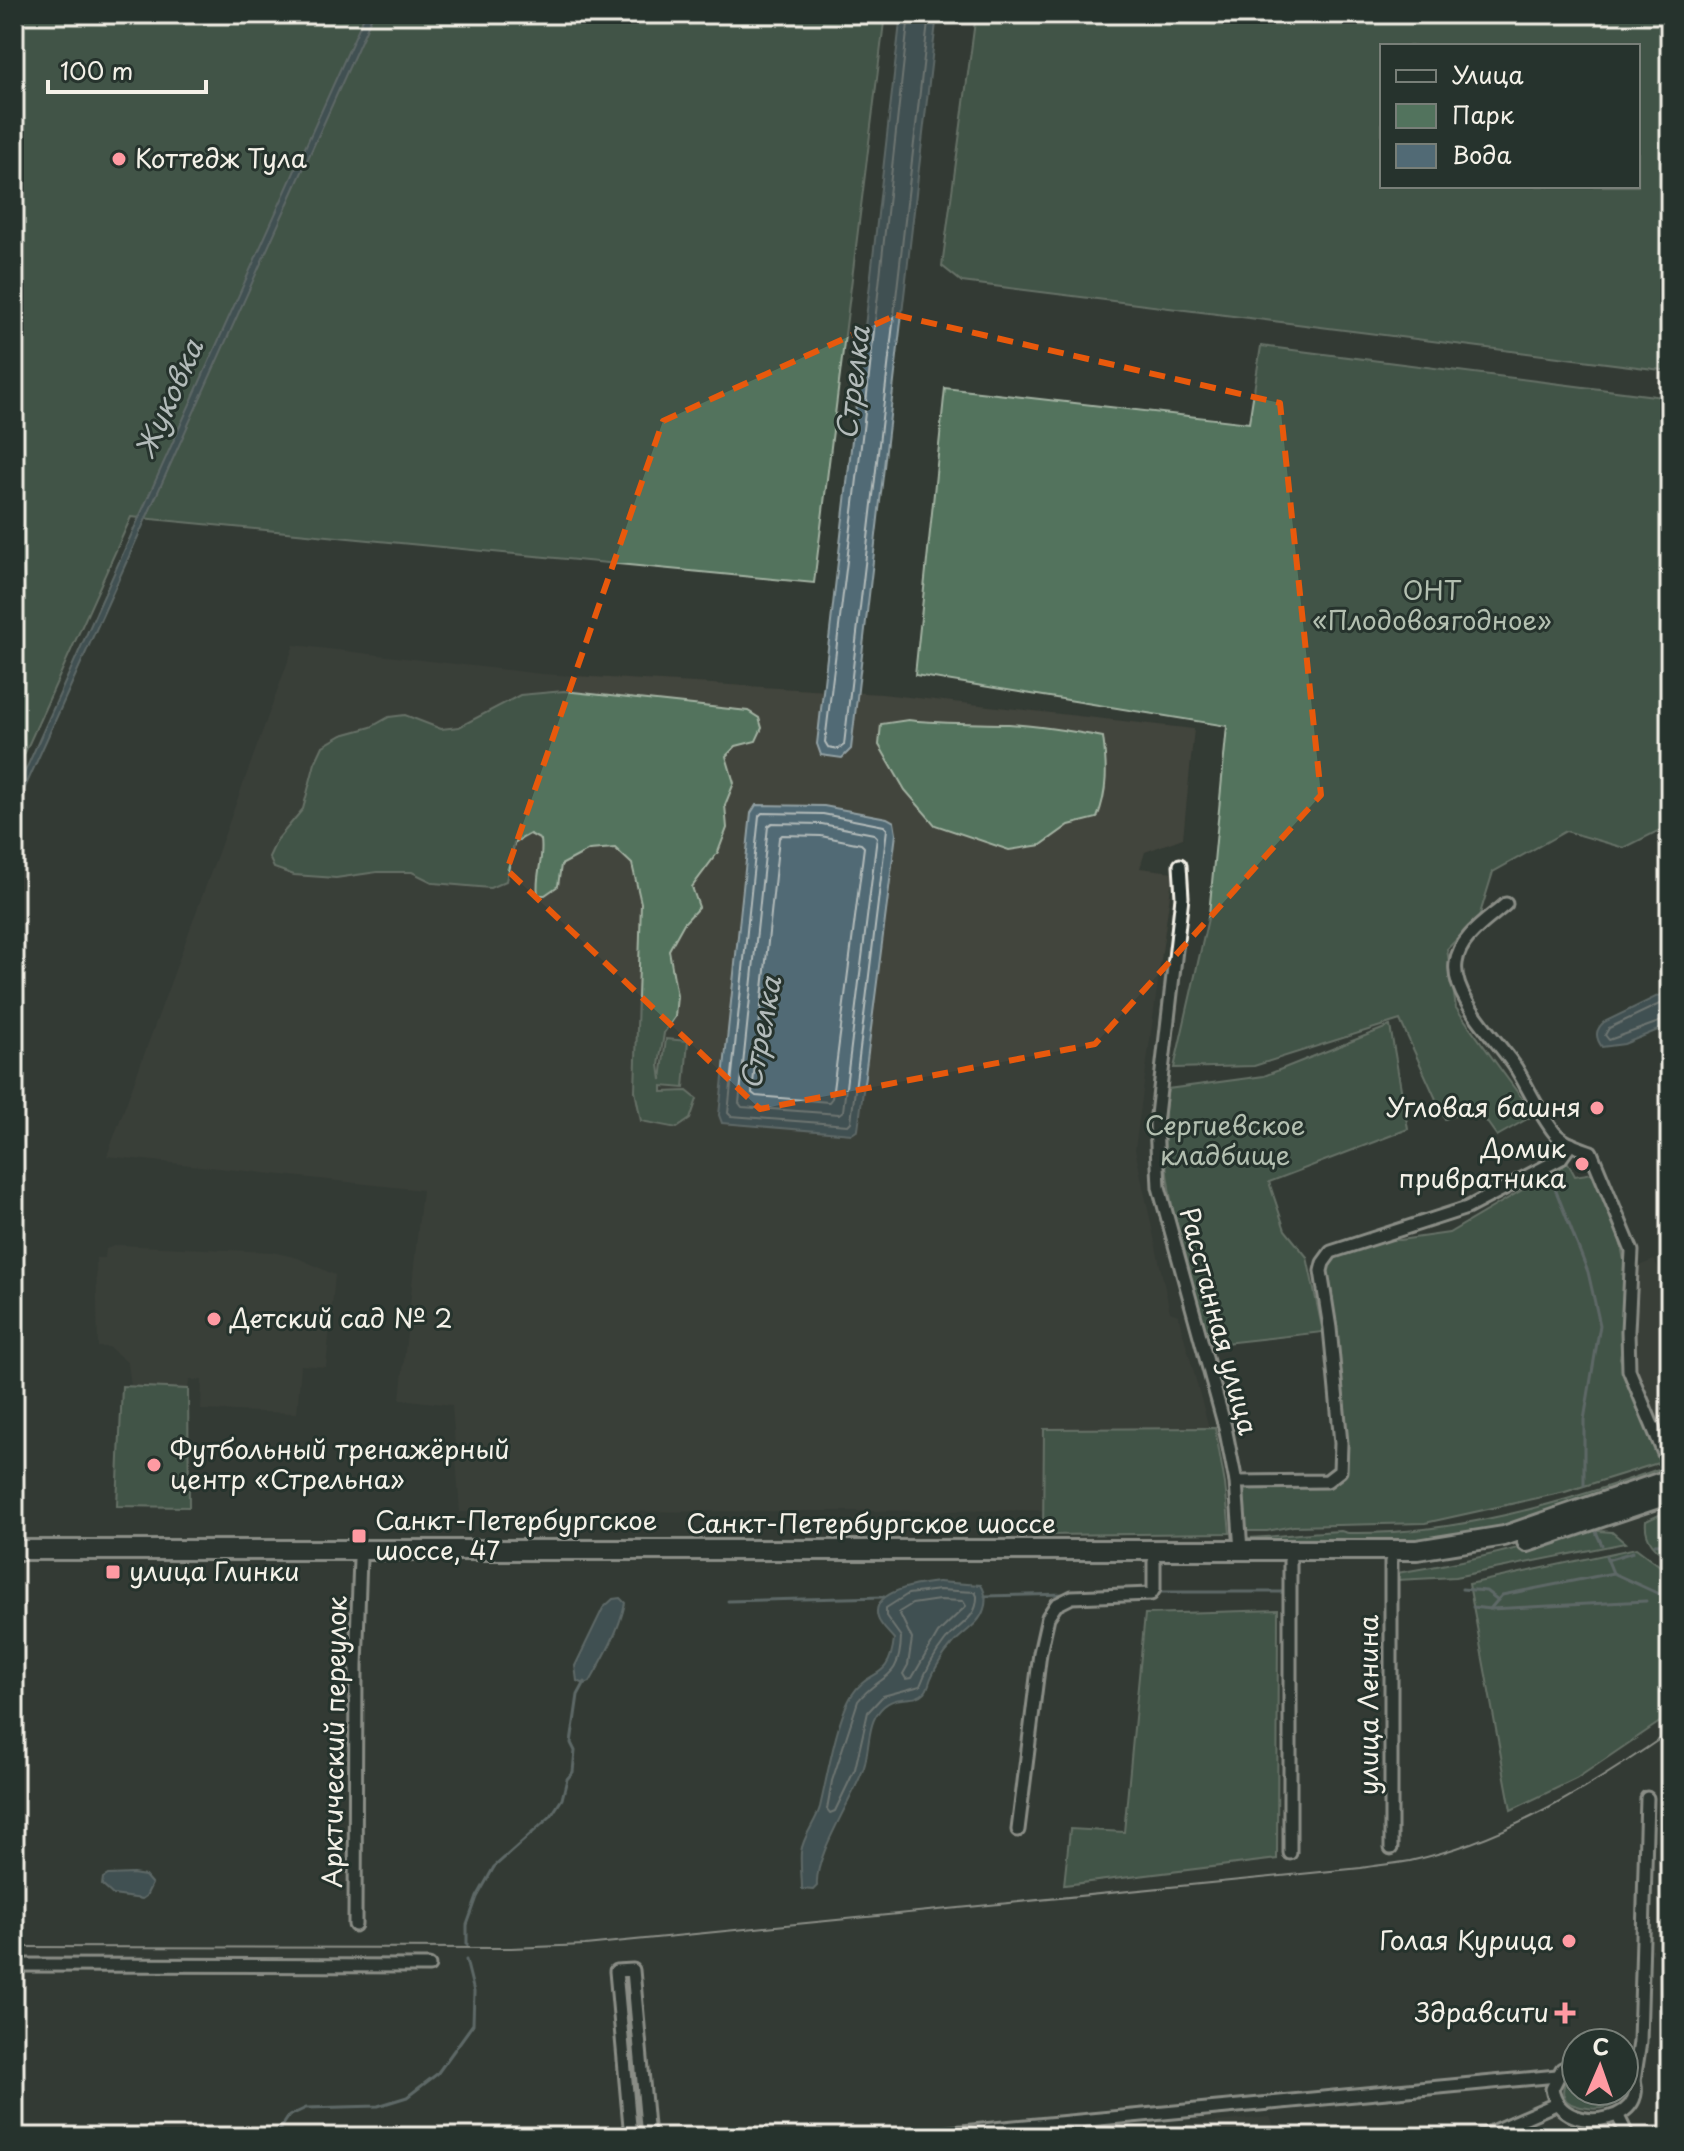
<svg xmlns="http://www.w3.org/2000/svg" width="1684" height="2151" viewBox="0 0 1684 2151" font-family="'Playpen Sans',sans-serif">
<rect width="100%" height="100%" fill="#333b34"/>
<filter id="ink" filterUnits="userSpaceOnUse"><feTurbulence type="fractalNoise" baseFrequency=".0125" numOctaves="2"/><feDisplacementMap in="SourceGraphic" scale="16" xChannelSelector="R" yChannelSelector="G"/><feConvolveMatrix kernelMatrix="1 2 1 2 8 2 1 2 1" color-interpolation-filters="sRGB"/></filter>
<g filter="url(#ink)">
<g fill="#42443c">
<path d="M294 645 541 674 882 694 1194 729 1183 838 1145 852 1140 868 1173 872 1135 1149 1170 1312 1178 1315 1209 1428 1222 1510 460 1512 452 1405 400 1399 422 1190 107 1156Z"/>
<path d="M118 1245 272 1252 298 1258 335 1275 326 1367 301 1365 297 1413 201 1410 202 1380H189L188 1389 131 1386 128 1363 109 1347H98L96 1258H105L106 1249Z"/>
<path d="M1654 1260 1664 1278 1670 1276V1452L1634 1370 1633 1331 1639 1296 1633 1272 1639 1266Z"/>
<path d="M1660 1836H1670V1952L1657 1951Z"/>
<path d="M1270 2117 1279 2137H1088L1096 2133Z"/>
</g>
<g fill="#52735d" stroke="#a3b2a2" stroke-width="2" fill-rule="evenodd">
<path d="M14 14H885L814 583 131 517 14 777Z"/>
<path d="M976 14H1670V371L962 282 942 266ZM1382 46H1638V186H1382Z"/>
<path d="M1261 346 1670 398V825L1624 848 1566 831 1493 872 1479 917 1447 949 1456 1008 1534 1115 1497 1136 1477 1108 1445 1119 1400 1020 1254 1066 1174 1068 1209 914 1227 726 915 675 945 388 1249 423Z"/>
<path d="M564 691 748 711 759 718 762 728 756 741 736 746 726 756 734 783 725 805 727 828 718 852 692 887 699 907 684 923 669 950 677 996 675 1017 664 1033 659 1065 661 1080 666 1039 688 1041 684 1088 662 1086V1092L687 1091 697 1099 690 1119 677 1128 641 1121 635 1091 641 903 632 864 615 848 589 850 561 865 558 886 545 895H538C535 875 544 860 541 840L530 834 514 843 506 881 490 888 434 883 412 872H377L336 878 294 875 274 868 269 857 277 840 303 809 315 763 323 746 342 735 371 727 389 717 405 715 441 729 459 727 520 695Z"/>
<path d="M908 720C942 724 975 723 1009 724 1041 726 1072 731 1103 737 1107 766 1108 791 1097 818L1069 825 1041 845 1009 850 935 825 905 790 879 745 881 724Z"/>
<path d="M1390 1026 1408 1129 1269 1182 1285 1230 1307 1257 1323 1332 1207 1345C1187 1266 1153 1169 1168 1089L1264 1076Z"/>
<path d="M1568 1163 1575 1176 1593 1173 1619 1235 1626 1271 1622 1274 1627 1278 1623 1345 1620 1358 1661 1462 1565 1492 1425 1523 1293 1526 1267 1531H1244L1240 1488 1328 1484 1346 1469 1339 1367 1326 1276 1328 1265 1334 1256 1381 1239 1400 1240 1449 1233Z"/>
<path d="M122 1386 188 1389 189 1507 117 1506Z"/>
<path d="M1215 1428 1225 1484 1230 1533 1043 1535 1044 1429Z"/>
<path d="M1664 1467 1668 1475 1532 1523 1425 1543H1247L1246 1538C1278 1537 1309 1532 1341 1531L1348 1533C1454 1535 1565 1503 1664 1467Z"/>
<path d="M1670 1510V1558C1655 1550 1644 1539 1646 1521Z"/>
<path d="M1585 1530 1612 1532 1625 1543 1455 1577 1397 1580V1573C1461 1563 1523 1548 1585 1530Z"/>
<path d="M1636 1548 1660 1566 1661 1587 1670 1592V1715L1576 1779 1511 1810 1469 1584Z"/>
<path d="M1278 1610 1277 1859 1064 1885 1070 1829 1124 1832 1145 1614Z"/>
<path d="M1576 2071V2091H1624V2081C1630 2109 1594 2113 1574 2105 1556 2099 1563 2078 1576 2071Z"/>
</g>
<g fill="#516a75" stroke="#92a0a3" stroke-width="2">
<path d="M365 14H373L14 812V796Z"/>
<path d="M901 14H937L851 749 842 758 821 755 817 744Z"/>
<path d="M756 805 824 806 887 818 894 822 896 834 858 1130 852 1134 722 1123 719 1115 751 813Z"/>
<path d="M1670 990V1025L1624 1044 1602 1047C1595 1037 1595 1030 1604 1022Z"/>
<path d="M938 1582 981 1585C986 1593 987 1600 984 1609 979 1626 962 1632 952 1645 945 1653 936 1666 932 1676 929 1681 929 1688 925 1692 913 1705 893 1690 877 1714 868 1727 869 1751 864 1767 853 1799 814 1856 817 1886L813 1890 802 1889C802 1877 800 1864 801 1852 803 1836 816 1822 820 1807 827 1778 837 1718 852 1695 870 1667 889 1683 894 1639 889 1633 880 1625 878 1618 869 1590 921 1584 938 1582Z"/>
<path d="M620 1598 625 1603C619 1631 604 1657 590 1682L585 1684 577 1681 575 1666 603 1608 613 1599Z"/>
<path d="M133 1874 145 1876 152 1884 146 1896 142 1899 113 1895 102 1885 103 1878 108 1875Z"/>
</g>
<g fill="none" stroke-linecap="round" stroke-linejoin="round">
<g stroke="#b3bbba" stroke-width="2">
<path d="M909 14 864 421 825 742 828 747 839 749 844 745 929 14"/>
<path d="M762 813 823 814 884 826 887 829 851 1122 848 1125 731 1116 728 1113 759 816Z"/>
<path d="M772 823 822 824 874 834 877 837 843 1111 839 1114 742 1107 739 1103 768 826Z"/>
<path d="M782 835 821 836 861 844 864 847 832 1098 829 1102 756 1096 752 1093 779 838Z"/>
<path d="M1670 999 1609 1028 1605 1035 1609 1040 1670 1018"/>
<path d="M939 1590 975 1592 977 1596C978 1619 957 1625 945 1641 934 1655 926 1670 920 1686L883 1696 868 1712 855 1769 835 1811 830 1813 827 1809 832 1781 858 1701C880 1673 900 1683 901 1637L886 1616V1608L908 1594Z"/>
<path d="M939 1600 963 1601 966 1606 938 1633 912 1678 906 1679 903 1674 908 1665 912 1639 899 1612 912 1604Z"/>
</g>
<g stroke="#92a0a3" stroke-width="3">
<path d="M1554 1186 1588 1272 1600 1325 1584 1420V1485"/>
<path d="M1596 1532 1602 1545"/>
<path d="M1655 1544 1670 1543"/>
<path d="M1606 1556 1613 1573 1670 1599"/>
<path d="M1607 1560 1633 1552"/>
<path d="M1462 1589 1486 1591 1498 1600"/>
<path d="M1157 1592H1284"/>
<path d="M985 1596 1066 1594"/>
<path d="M728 1601 884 1597"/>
<path d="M1473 1607 1490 1609 1646 1601"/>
<path d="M1490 1609 1502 1595 1613 1573"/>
<path d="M467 1945V1925L477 1897 494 1867 551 1816 562 1799 567 1779 573 1772 575 1751 571 1743 578 1695 585 1682"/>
<path d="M275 2137 289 2116 306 2108 378 2106 407 2097 437 2074 473 2024 474 1992 466 1960"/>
</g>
<defs>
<g id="minor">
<path d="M1180 865 1182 897 1156 1124 1159 1187 1225 1427 1236 1482 1241 1550"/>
<path d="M1506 904C1488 920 1459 937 1456 963 1451 998 1499 1041 1516 1068 1529 1089 1539 1113 1554 1132 1563 1143 1578 1147 1591 1152L1632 1251 1628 1331 1629 1370 1670 1468"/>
<path d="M1236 1482 1327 1481 1340 1471 1341 1443 1330 1328 1321 1271 1323 1263 1331 1252 1467 1208 1560 1159 1571 1144"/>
<path d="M1391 1562V1848"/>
<path d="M1018 1830 1040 1653 1048 1617 1056 1605 1072 1597 1151 1594 1154 1589V1562"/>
<path d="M1290 1853V1561"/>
<path d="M355 1925 356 1665 360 1559"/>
<path d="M14 1965 429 1966"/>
<path d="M1576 2064 1562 2069 1552 2089C1561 2144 1670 2118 1624 2066"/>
<path d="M1634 2081 1640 2042 1647 1798"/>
<path d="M1618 2116 1628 2137"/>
<path d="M631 2137 616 1971 633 1970 648 2137"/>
<path d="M909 2137 1557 2076"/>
<path d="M1480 2137 1556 2104"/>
</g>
<g id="primary">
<path d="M1527 1542 1670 1494"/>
<path d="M14 1550H1417L1504 1536 1670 1479"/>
</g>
</defs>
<use href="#minor" stroke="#f4f1e8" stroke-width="17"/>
<use href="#primary" stroke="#f4f1e8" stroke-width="24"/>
<use href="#minor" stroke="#26332d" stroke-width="11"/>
<use href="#primary" stroke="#26332d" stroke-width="18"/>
<path stroke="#f4f1e8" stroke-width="2" d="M14 1947 511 1948 585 1945 1361 1868C1377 1865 1394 1864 1410 1861 1506 1840 1591 1787 1670 1732"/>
</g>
</g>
<path d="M0 0H1684V2151H0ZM896 315 1280 403 1321 795 1095 1044 760 1109 507 870 663 421Z" fill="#333b34" fill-opacity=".55" fill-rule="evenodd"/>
<path fill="none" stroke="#e8590c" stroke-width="6" stroke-dasharray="16 10" stroke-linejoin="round" d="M896 315 1280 403 1321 795 1095 1044 760 1109 507 870 663 421Z"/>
<g fill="#ff9aa2" stroke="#26332d" stroke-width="3">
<circle cx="119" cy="159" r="8"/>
<circle cx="1597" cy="1108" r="8"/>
<circle cx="1582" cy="1164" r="8"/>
<circle cx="214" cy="1319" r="8"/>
<circle cx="154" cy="1465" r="8"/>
<rect x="351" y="1528" width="16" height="16" rx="4"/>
<rect x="105" y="1564" width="16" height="16" rx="4"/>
<circle cx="1569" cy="1941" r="8"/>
<path d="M1561 2001h8v8h8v8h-8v8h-8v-8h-8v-8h8z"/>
</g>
<g text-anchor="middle" stroke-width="6" stroke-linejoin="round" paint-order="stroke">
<g font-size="26" fill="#f4f1e8" stroke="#26332d" text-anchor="start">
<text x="135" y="168">Коттедж Тула</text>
<text x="1581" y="1117" text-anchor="end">Угловая башня</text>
<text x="1566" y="1158" text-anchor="end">Домик<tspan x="1566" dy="30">привратника</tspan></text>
<text x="230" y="1328">Детский сад № 2</text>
<text x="170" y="1459">Футбольный тренажёрный<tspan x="170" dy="30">центр «Стрельна»</tspan></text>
<text x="375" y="1530">Санкт-Петербургское<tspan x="375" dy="30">шоссе, 47</tspan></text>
<text x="129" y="1581">улица Глинки</text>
<text x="1553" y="1950" text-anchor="end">Голая Курица</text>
<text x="1549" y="2022" text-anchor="end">Здравсити</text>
</g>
<g font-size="26" fill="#b3bfb0" stroke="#26332d">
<text x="1432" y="600">ОНТ<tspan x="1432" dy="30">«Плодовоягодное»</tspan></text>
<text x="1225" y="1135">Сергиевское<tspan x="1225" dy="30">кладбище</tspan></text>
</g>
<g font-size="26" fill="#f4f1e8" stroke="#26332d">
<text transform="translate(1218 1321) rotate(75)" y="9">Расстанная улица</text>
<text x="871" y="1533">Санкт-Петербургское шоссе</text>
<text transform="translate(1369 1705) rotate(-90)" y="9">улица Ленина</text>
<text transform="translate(335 1742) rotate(-89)" y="9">Арктический переулок</text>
</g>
<g font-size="28" font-style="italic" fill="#b3bbba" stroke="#26332d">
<text transform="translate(853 383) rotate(-83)" y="10">Стрелка</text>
<text transform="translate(169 399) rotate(-66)" y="10">Жуковка</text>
<text transform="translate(761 1033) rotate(-79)" y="10">Стрелка</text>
</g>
</g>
<rect width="1684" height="2151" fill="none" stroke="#26332d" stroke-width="48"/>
<rect x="24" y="24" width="1636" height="2103" fill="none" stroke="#f4f1e8" stroke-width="3" filter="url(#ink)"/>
<rect x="1380" y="44" width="260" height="144" fill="#26332d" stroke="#787f78" stroke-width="2"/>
<rect x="1396" y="70" width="40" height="12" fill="#26332d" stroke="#787f78" stroke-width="2"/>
<text x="1452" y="84" font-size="24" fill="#f4f1e8">Улица</text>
<rect x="1396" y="104" width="40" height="24" fill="#52735d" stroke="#787f78" stroke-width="2"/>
<text x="1452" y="124" font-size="24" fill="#f4f1e8">Парк</text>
<rect x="1396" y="144" width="40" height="24" fill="#516a75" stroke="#787f78" stroke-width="2"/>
<text x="1452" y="164" font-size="24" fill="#f4f1e8">Вода</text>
<g transform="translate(1600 2067) rotate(2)"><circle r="38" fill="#26332d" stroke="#787f78" stroke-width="2"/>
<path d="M0-6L14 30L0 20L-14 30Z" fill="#ff9aa2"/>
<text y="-12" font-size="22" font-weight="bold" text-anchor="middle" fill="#f4f1e8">С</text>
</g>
<path d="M48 80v12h158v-12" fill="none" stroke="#f4f1e8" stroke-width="4"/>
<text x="60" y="80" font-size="24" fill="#f4f1e8" stroke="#26332d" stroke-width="6" paint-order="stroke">100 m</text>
</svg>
